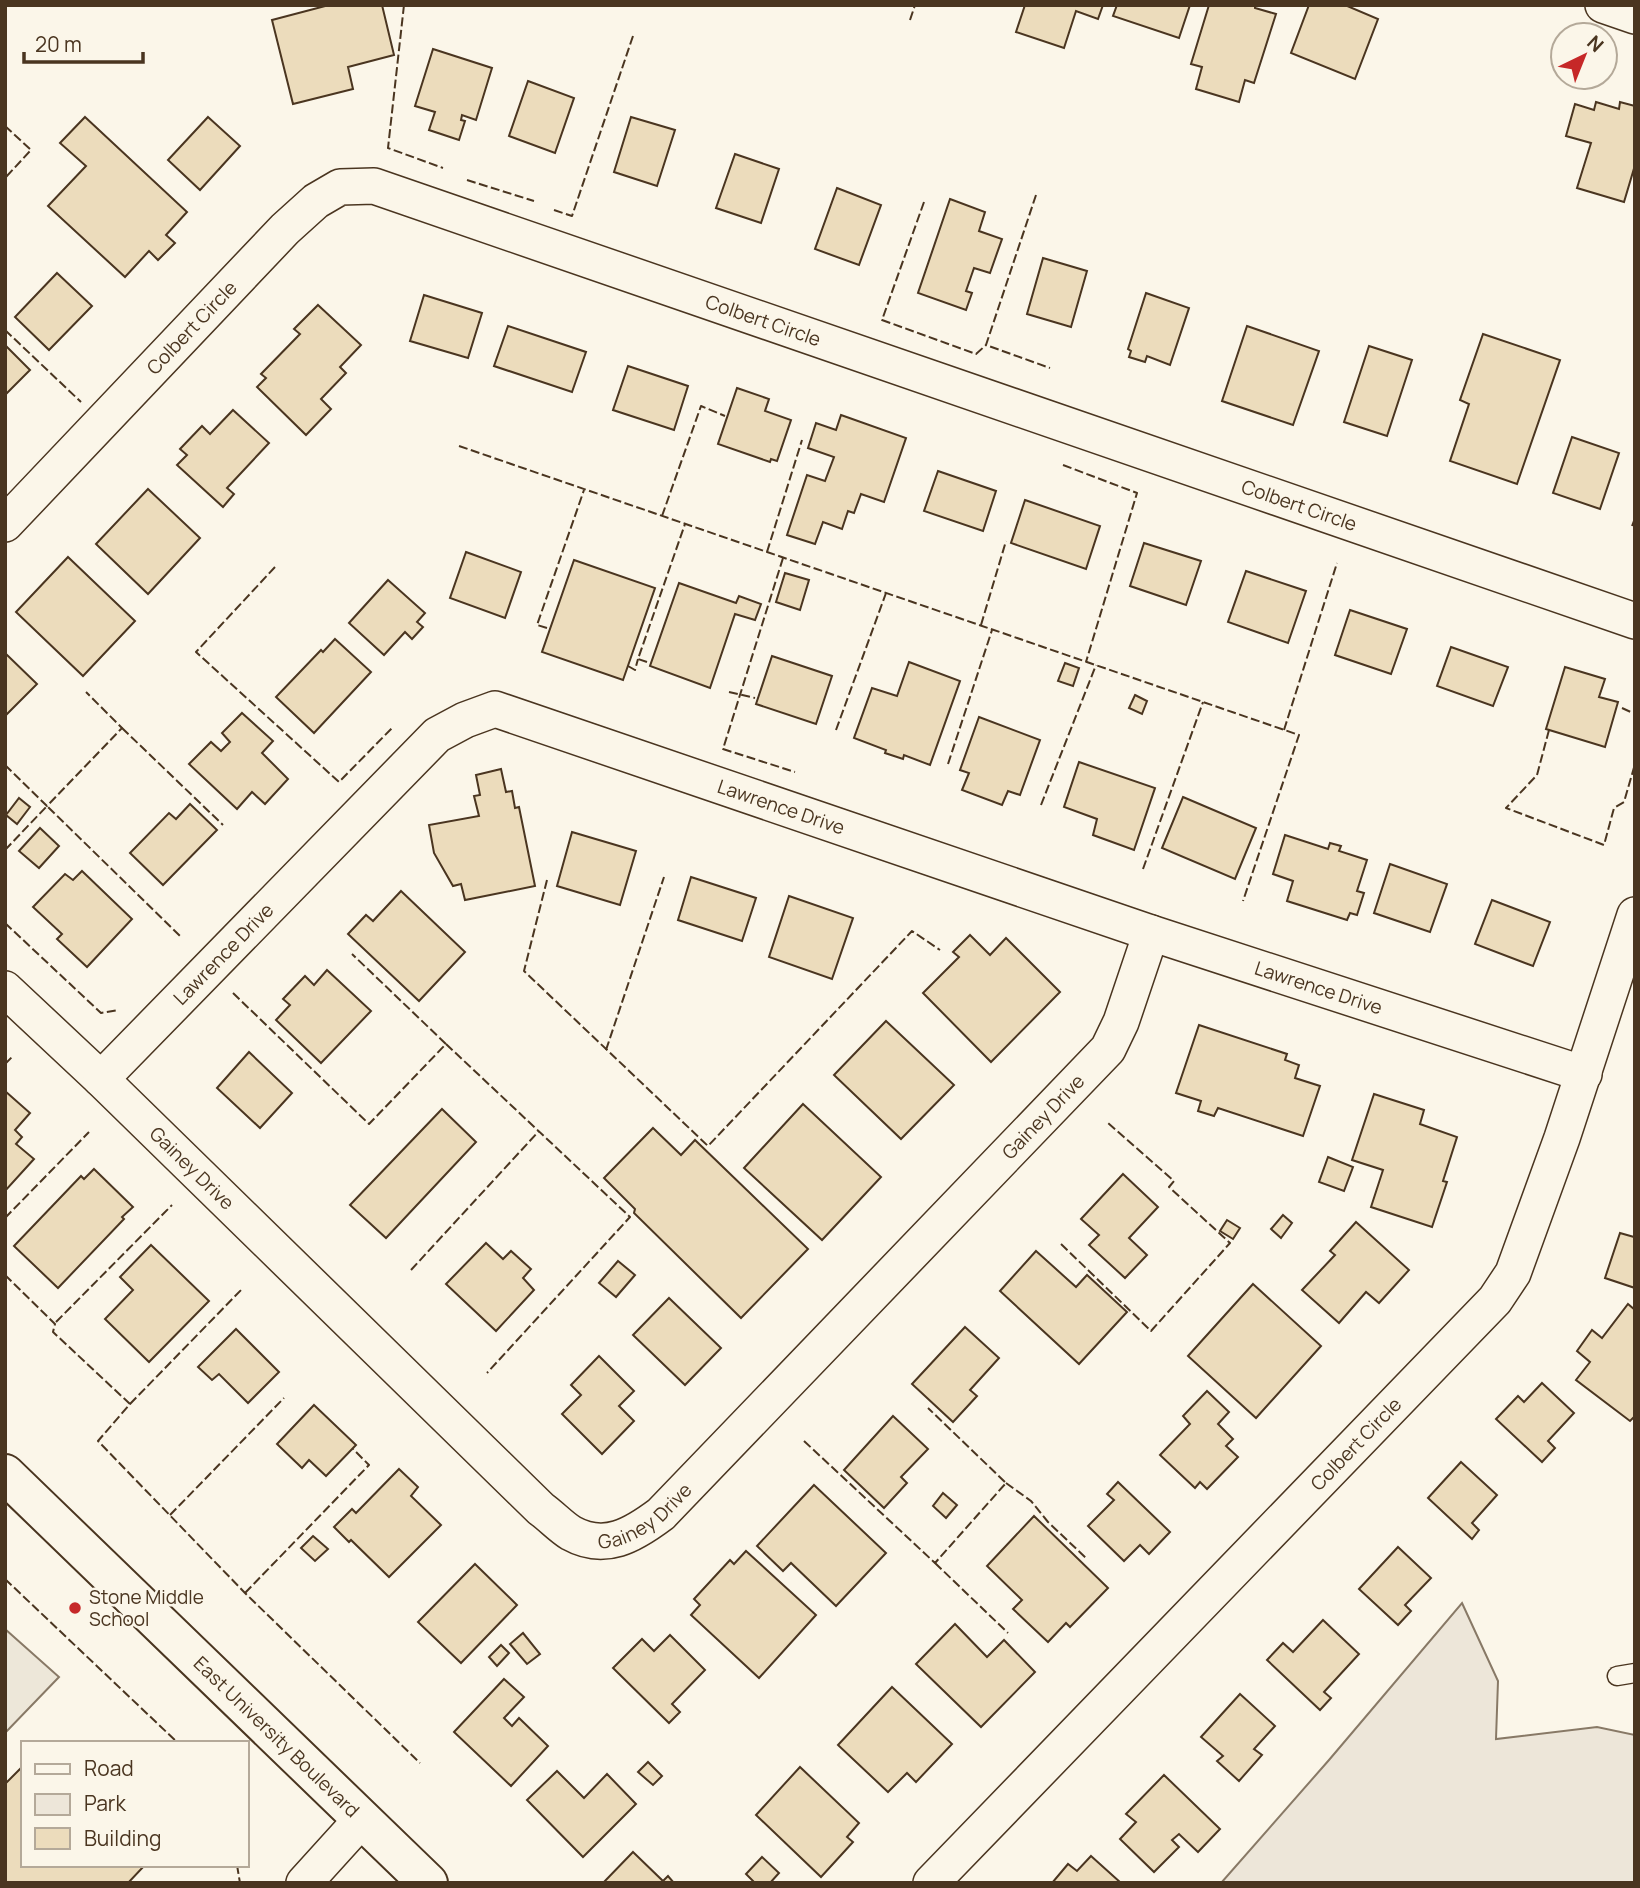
<svg xmlns="http://www.w3.org/2000/svg" width="1640" height="1888" viewBox="0 0 1640 1888" font-family="Manrope,sans-serif">
<rect width="100%" height="100%" fill="#fbf6e9"/>
<path fill="#ede6d9" stroke="#887966" stroke-width="2" d="M1462 1603 1498 1681 1496 1739 1597 1727 1635 1735V1883H1221L1329 1760Z"/>
<path fill="#ede7d9" stroke="#887966" stroke-width="2" d="M5 1629 59 1677 5 1733Z"/>
<g fill="#ecdcbc" stroke="#4a3520" stroke-width="2">
<path d="M329 5H382L394 55 348 67 353 89 293 104 272 20Z"/>
<path d="M1025 5H1103L1098 19 1076 11 1064 48 1016 32Z"/>
<path d="M1117 5H1190L1179 38 1113 16Z"/>
<path d="M1209 5H1255V8L1276 14 1254 83 1245 80 1239 102 1196 89 1202 67 1191 64Z"/>
<path d="M1309 5H1345L1378 19 1355 79 1291 53Z"/>
<path d="M433 49 492 68 476 120 462 115 461 120 465 121 459 140 429 130 435 112 415 106Z"/>
<path d="M528 81 574 98 555 153 509 136Z"/>
<path d="M1596 102 1619 109 1620 102 1635 106V165L1624 202 1577 188 1591 143 1566 136 1575 104 1594 110Z"/>
<path d="M85 117 187 212 166 235 175 243 158 260 149 251 125 277 48 206 86 166 60 143Z"/>
<path d="M208 117 240 146 200 190 168 160Z"/>
<path d="M631 117 675 130 657 186 614 172Z"/>
<path d="M735 154 779 169 761 223 716 208Z"/>
<path d="M837 188 881 205 859 265 815 249Z"/>
<path d="M950 199 985 212 979 231 1002 239 990 273 974 268 966 291 972 293 966 310 918 293Z"/>
<path d="M1043 258 1087 271 1071 327 1027 314Z"/>
<path d="M57 273 92 306 49 350 15 317Z"/>
<path d="M1146 293 1189 308 1170 365 1147 356 1145 362 1129 357 1131 351 1128 349Z"/>
<path d="M424 295 482 313 468 358 410 341Z"/>
<path d="M318 305 361 345 340 367 346 373 321 399 331 409 306 435 257 387 266 378 261 374 300 334 294 329Z"/>
<path d="M508 326 586 352 572 392 494 366Z"/>
<path d="M1247 326 1319 351 1293 425 1222 401Z"/>
<path d="M1483 334 1560 360 1517 484 1450 461 1469 404 1460 400Z"/>
<path d="M5 345 30 370 5 395Z"/>
<path d="M1369 346 1412 360 1387 436 1344 422Z"/>
<path d="M628 366 688 386 674 430 613 410Z"/>
<path d="M737 388 769 399 765 411 791 420 777 461 771 459 770 462 718 444Z"/>
<path d="M233 410 269 443 227 488 234 494 223 507 177 465 187 455 180 449 202 426 210 434Z"/>
<path d="M841 415 906 438 884 502 861 494 854 513 848 511 842 529 823 522 815 544 787 535 807 475 825 481 834 457 808 448 816 423 836 430Z"/>
<path d="M1572 437 1619 453 1600 509 1553 493Z"/>
<path d="M938 471 996 491 983 531 924 511Z"/>
<path d="M148 489 200 538 148 594 96 544Z"/>
<path d="M1025 500 1100 526 1086 569 1011 543Z"/>
<path d="M1144 543 1201 561 1186 605 1130 586Z"/>
<path d="M466 552 521 572 505 618 450 598Z"/>
<path d="M68 557 135 621 83 676 16 612Z"/>
<path d="M574 560 655 588 623 680 542 652Z"/>
<path d="M1246 571 1306 591 1288 643 1228 622Z"/>
<path d="M785 573 809 580 800 610 776 602Z"/>
<path d="M388 580 425 613 417 622 423 627 412 639 405 632 384 655 349 623Z"/>
<path d="M679 583 736 603 739 596 761 604 755 620 735 614 710 688 650 666Z"/>
<path d="M1350 610 1407 629 1391 674 1335 655Z"/>
<path d="M335 639 371 672 314 733 276 697 321 650 323 652Z"/>
<path d="M1451 647 1508 667 1493 706 1437 686Z"/>
<path d="M5 653 37 684 5 716Z"/>
<path d="M772 656 832 676 816 724 756 704Z"/>
<path d="M909 662 960 681 930 765 904 755 903 759 885 753 886 750 854 738 872 688 897 696Z"/>
<path d="M1065 663 1079 668 1073 686 1058 681Z"/>
<path d="M1565 667 1605 679 1599 697 1618 702 1605 747 1546 729Z"/>
<path d="M1135 695 1147 701 1142 714 1129 708Z"/>
<path d="M242 713 273 741 262 753 288 779 265 804 252 792 237 809 189 764 211 742 221 751 230 742 222 733Z"/>
<path d="M979 717 1040 740 1020 795 1008 791 1002 805 962 790 969 773 960 770Z"/>
<path d="M1079 762 1155 788 1134 850 1093 835 1097 819 1064 807Z"/>
<path d="M501 769 506 792 512 791 515 808 519 807 535 886 465 900 461 884 453 886 434 853 429 825 479 816 474 796 480 795 476 775Z"/>
<path d="M1183 797 1256 828 1235 879 1162 848Z"/>
<path d="M19 798 30 807 17 824 6 815Z"/>
<path d="M190 804 217 830 163 885 130 853 169 813 176 819Z"/>
<path d="M40 828 59 846 39 868 19 851Z"/>
<path d="M572 832 636 851 620 905 557 886Z"/>
<path d="M1285 835 1328 849 1330 843 1341 846 1339 851 1367 860 1357 891 1364 893 1357 915 1350 913 1347 920 1287 901 1293 881 1273 874Z"/>
<path d="M1390 864 1447 884 1430 932 1374 913Z"/>
<path d="M82 871 132 919 87 967 57 939 62 934 33 907 65 874 73 880Z"/>
<path d="M691 877 756 898 742 941 678 920Z"/>
<path d="M401 891 465 952 419 1001 348 934 366 915 373 921Z"/>
<path d="M789 896 853 918 832 979 769 957Z"/>
<path d="M1492 900 1550 922 1533 966 1475 944Z"/>
<path d="M970 935 990 955 1006 938 1060 992 991 1062 923 993 959 957 953 952Z"/>
<path d="M327 970 371 1011 321 1063 276 1020 290 1005 283 999 305 976 314 985Z"/>
<path d="M886 1021 954 1085 901 1139 834 1075Z"/>
<path d="M1199 1025 1287 1054 1285 1060 1299 1065 1295 1078 1320 1086 1303 1136 1218 1108 1214 1116 1198 1111 1201 1101 1176 1093Z"/>
<path d="M249 1052 292 1093 260 1128 217 1088Z"/>
<path d="M5 1091 30 1113 15 1130 22 1137 16 1144 34 1159 5 1191Z"/>
<path d="M1374 1094 1424 1110 1420 1124 1457 1137 1443 1181 1447 1182 1432 1227 1371 1207 1383 1170 1352 1160Z"/>
<path d="M803 1104 881 1177 822 1240 744 1168Z"/>
<path d="M442 1109 476 1142 386 1238 350 1205Z"/>
<path d="M653 1128 681 1155 695 1140 808 1249 741 1318 634 1213 635 1209 604 1178Z"/>
<path d="M1328 1157 1353 1167 1344 1191 1319 1182Z"/>
<path d="M94 1169 133 1207 122 1217 124 1219 58 1288 14 1246 81 1176 84 1179Z"/>
<path d="M1123 1174 1158 1207 1129 1238 1147 1255 1125 1278 1089 1245 1099 1235 1081 1219Z"/>
<path d="M1283 1215 1292 1223 1281 1238 1271 1229Z"/>
<path d="M1227 1220 1240 1228 1233 1239 1220 1231Z"/>
<path d="M1356 1222 1409 1270 1379 1303 1366 1292 1339 1323 1302 1290 1335 1255 1330 1251Z"/>
<path d="M1620 1233 1634 1237 1635 1234V1288L1605 1278Z"/>
<path d="M486 1243 503 1259 511 1251 531 1269 523 1278 534 1290 496 1331 446 1284Z"/>
<path d="M151 1245 209 1301 149 1362 105 1319 133 1290 120 1277Z"/>
<path d="M1036 1251 1076 1287 1087 1275 1127 1312 1079 1364 1000 1291Z"/>
<path d="M618 1261 635 1275 616 1297 599 1283Z"/>
<path d="M1253 1284 1321 1346 1256 1418 1188 1356Z"/>
<path d="M669 1298 721 1348 685 1385 633 1335Z"/>
<path d="M1628 1304 1635 1310V1416L1630 1421 1576 1380 1590 1362 1577 1351 1592 1330 1602 1338Z"/>
<path d="M965 1327 999 1358 970 1390 977 1396 953 1422 912 1384Z"/>
<path d="M236 1329 279 1372 248 1403 219 1374 212 1380 198 1367Z"/>
<path d="M599 1356 634 1391 619 1406 634 1421 602 1454 562 1414 581 1395 571 1385Z"/>
<path d="M1542 1383 1574 1413 1548 1441 1555 1448 1542 1462 1496 1419 1518 1396 1524 1402Z"/>
<path d="M1207 1391 1229 1412 1218 1424 1233 1439 1226 1446 1238 1457 1207 1489 1200 1482 1195 1488 1160 1455 1190 1424 1183 1416Z"/>
<path d="M314 1405 356 1445 326 1476 309 1460 302 1468 277 1444Z"/>
<path d="M893 1416 928 1449 901 1477 907 1483 884 1508 844 1470Z"/>
<path d="M1461 1462 1497 1495 1472 1523 1479 1530 1472 1539 1428 1498Z"/>
<path d="M399 1469 418 1487 411 1496 441 1525 389 1577 351 1540 349 1542 334 1527 352 1509 356 1513Z"/>
<path d="M1118 1482 1170 1532 1149 1554 1140 1545 1124 1561 1088 1526 1114 1500 1107 1494Z"/>
<path d="M814 1485 886 1553 836 1606 791 1563 783 1571 757 1546Z"/>
<path d="M943 1493 957 1505 946 1518 933 1506Z"/>
<path d="M1034 1516 1108 1588 1070 1627 1066 1623 1048 1642 1013 1609 1022 1600 987 1566Z"/>
<path d="M313 1536 328 1549 315 1561 301 1548Z"/>
<path d="M1398 1547 1431 1578 1405 1605 1411 1611 1398 1625 1359 1589Z"/>
<path d="M746 1551 816 1615 759 1678 691 1615 700 1605 694 1599 730 1560 734 1564Z"/>
<path d="M475 1564 517 1605 461 1663 418 1622Z"/>
<path d="M1323 1620 1359 1654 1324 1692 1331 1698 1320 1710 1267 1660 1283 1643 1293 1652Z"/>
<path d="M955 1624 987 1657 1004 1640 1035 1672 981 1727 916 1664Z"/>
<path d="M523 1633 540 1654 527 1664 510 1644Z"/>
<path d="M670 1635 705 1670 672 1704 680 1712 669 1723 613 1668 642 1639 654 1651Z"/>
<path d="M501 1645 509 1653 497 1666 489 1657Z"/>
<path d="M504 1679 524 1697 504 1718 512 1726 519 1718 548 1746 511 1786 454 1732Z"/>
<path d="M892 1687 952 1744 916 1782 907 1773 888 1792 838 1745Z"/>
<path d="M1240 1694 1275 1726 1254 1749 1262 1755 1239 1781 1217 1761 1223 1756 1201 1737Z"/>
<path d="M648 1762 662 1776 653 1785 638 1772Z"/>
<path d="M23 1766V1865H145L128 1883H5V1784Z"/>
<path d="M800 1767 859 1823 847 1837 853 1842 821 1877 756 1815Z"/>
<path d="M557 1771 584 1798 607 1774 636 1804 583 1857 527 1800Z"/>
<path d="M1164 1775 1220 1829 1198 1852 1179 1834 1172 1840 1179 1847 1154 1872 1120 1839 1136 1822 1126 1814Z"/>
<path d="M633 1852 663 1881 668 1876 674 1883H603Z"/>
<path d="M1091 1856 1121 1883H1052L1068 1864 1077 1871Z"/>
<path d="M762 1857 779 1873 770 1883H755L746 1874Z"/>
</g>
<g fill="none" stroke-linecap="round" stroke-linejoin="round">
<defs>
<path id="service" d="M1617 1676 1635 1673"/>
<g id="minor">
<path d="M1603 5 1635 16"/>
<path id="s1" d="M5 524 285 229 316 201 340 187 374 186 1635 621"/>
<path id="s2" d="M5 989 101 1079 541 1509C551 1516 561 1527 571 1533 605 1552 633 1535 661 1514L1108 1049 1121 1022 1151 933"/>
<path id="s3" d="M101 1079 437 735 465 720 495 709 1151 933 1584 1074"/>
<path d="M304 1883 362 1819"/>
<path id="s4" d="M931 1883 1495 1300 1513 1273 1562 1138 1635 915"/>
</g>
<g id="tertiary">
<path id="s5" d="M5 1474 428 1883"/>
</g>
</defs>
<use href="#service" stroke="#4a3520" stroke-width="21"/>
<use href="#minor" stroke="#4a3520" stroke-width="38"/>
<use href="#tertiary" stroke="#4a3520" stroke-width="42"/>
<use href="#service" stroke="#fbf6e9" stroke-width="18"/>
<use href="#minor" stroke="#fbf6e9" stroke-width="35"/>
<use href="#tertiary" stroke="#fbf6e9" stroke-width="38"/>
<g stroke="#4a3520" stroke-width="2" stroke-dasharray="9 3.5" stroke-linecap="butt">
<path d="M404 5 388 148 443 168"/>
<path d="M910 20 915 5"/>
<path d="M5 126 31 150 5 178"/>
<path d="M467 180 534 201"/>
<path d="M1036 195 986 345 1050 368"/>
<path d="M924 202 882 320 976 354 986 345"/>
<path d="M554 210 572 216 633 36"/>
<path d="M5 330 81 402"/>
<path d="M459 446 1299 735 1243 901"/>
<path d="M1063 465 1137 493 1086 662"/>
<path d="M662 516 701 406 725 416"/>
<path d="M1632 526 1635 518"/>
<path d="M767 552 802 440"/>
<path d="M783 558 723 749 795 772"/>
<path d="M275 567 196 652 339 782 393 727"/>
<path d="M981 625 1006 541"/>
<path d="M547 628 537 625 584 490"/>
<path d="M647 662 638 659 685 524"/>
<path d="M628 666 635 670 638 659"/>
<path d="M729 692 755 698"/>
<path d="M1622 708 1635 714"/>
<path d="M122 728 223 825"/>
<path d="M836 730 886 593"/>
<path d="M1284 730 1337 563"/>
<path d="M1549 730 1537 775 1506 808 1604 845 1614 808 1624 802 1635 764"/>
<path d="M948 764 992 630"/>
<path d="M5 765 47 806 122 728 86 692"/>
<path d="M1041 805 1096 665"/>
<path d="M5 850 47 806 180 936"/>
<path d="M1143 869 1203 702"/>
<path d="M547 880 524 971 708 1146 912 931 940 950"/>
<path d="M5 923 101 1013 119 1010"/>
<path d="M233 993 369 1124 446 1044 352 954"/>
<path d="M446 1044 630 1217 487 1373"/>
<path d="M606 1050 664 877"/>
<path d="M5 1064 13 1056"/>
<path d="M5 1218 89 1132"/>
<path d="M1061 1244 1151 1331 1230 1243 1169 1187 1174 1181 1108 1123"/>
<path d="M411 1270 539 1131"/>
<path d="M5 1275 55 1324 53 1332 130 1404 98 1441 245 1593 420 1763"/>
<path d="M56 1322 172 1205"/>
<path d="M130 1404 243 1288"/>
<path d="M804 1441 935 1563 1006 1483 928 1408"/>
<path d="M1006 1483 1031 1501 1048 1522 1086 1558"/>
<path d="M170 1515 284 1398"/>
<path d="M935 1563 1008 1633"/>
<path d="M5 1579 178 1743"/>
<path d="M245 1593 369 1465 353 1449"/>
<path d="M237 1865 240 1883"/>
</g>
</g>
<circle fill="#c62828" stroke="#fbf6e9" stroke-width="2.5" cx="75" cy="1608" r="7"/>
<g text-anchor="middle" stroke-width="5" stroke-linejoin="round" paint-order="stroke">
<g font-size="19" fill="#4a3520" stroke="#fbf6e9">
<text dy="7" stroke="none"><textPath href="#s1" startOffset="922">Colbert Circle</textPath></text>
<text dy="7" stroke="none"><textPath href="#s1" startOffset="271">Colbert Circle</textPath></text>
<text dy="7" stroke="none"><textPath href="#s1" startOffset="1489">Colbert Circle</textPath></text>
<text dy="7" stroke="none"><textPath href="#s3" startOffset="847">Lawrence Drive</textPath></text>
<text dy="7" stroke="none"><textPath href="#s3" startOffset="175">Lawrence Drive</textPath></text>
<text dy="7" stroke="none"><textPath href="#s3" startOffset="1414">Lawrence Drive</textPath></text>
<text dy="7" stroke="none"><textPath href="#s2" startOffset="1435">Gainey Drive</textPath></text>
<text dy="7" stroke="none"><textPath href="#s2" startOffset="259">Gainey Drive</textPath></text>
<text dy="7" stroke="none"><textPath href="#s4" startOffset="611">Colbert Circle</textPath></text>
<text dy="7" stroke="none"><textPath href="#s2" startOffset="868">Gainey Drive</textPath></text>
<text dy="7" stroke="none"><textPath href="#s5" startOffset="378">East University Boulevard</textPath></text>
</g>
<g font-size="19" fill="#4a3520" stroke="#fbf6e9" text-anchor="start">
<text x="89" y="1604">Stone Middle<tspan x="89" dy="22">School</tspan></text>
</g>
</g>
<rect width="1640" height="1888" fill="none" stroke="#4a3520" stroke-width="14"/>
<rect x="21" y="1741" width="228" height="126" fill="#fbf6e9" stroke="#b4a999" stroke-width="2"/>
<rect x="35" y="1764" width="35" height="10" fill="#fbf6e9" stroke="#b4a999" stroke-width="2"/>
<text x="84" y="1776" font-size="21" fill="#4a3520">Road</text>
<rect x="35" y="1794" width="35" height="21" fill="#ede6d9" stroke="#b4a999" stroke-width="2"/>
<text x="84" y="1811" font-size="21" fill="#4a3520">Park</text>
<rect x="35" y="1828" width="35" height="21" fill="#ecdcbc" stroke="#b4a999" stroke-width="2"/>
<text x="84" y="1846" font-size="21" fill="#4a3520">Building</text>
<g transform="translate(1584 56) rotate(43)"><circle r="33" fill="#fbf6e9" stroke="#b4a999" stroke-width="2"/>
<path d="M0-5L12 26L0 18L-12 26Z" fill="#c62828"/>
<text y="-10" font-size="19" font-weight="bold" text-anchor="middle" fill="#4a3520">N</text>
</g>
<path d="M24 52v10h119v-10" fill="none" stroke="#4a3520" stroke-width="3.5"/>
<text x="35" y="52" font-size="21" fill="#4a3520" stroke="#fbf6e9" stroke-width="5" paint-order="stroke">20 m</text>
</svg>
